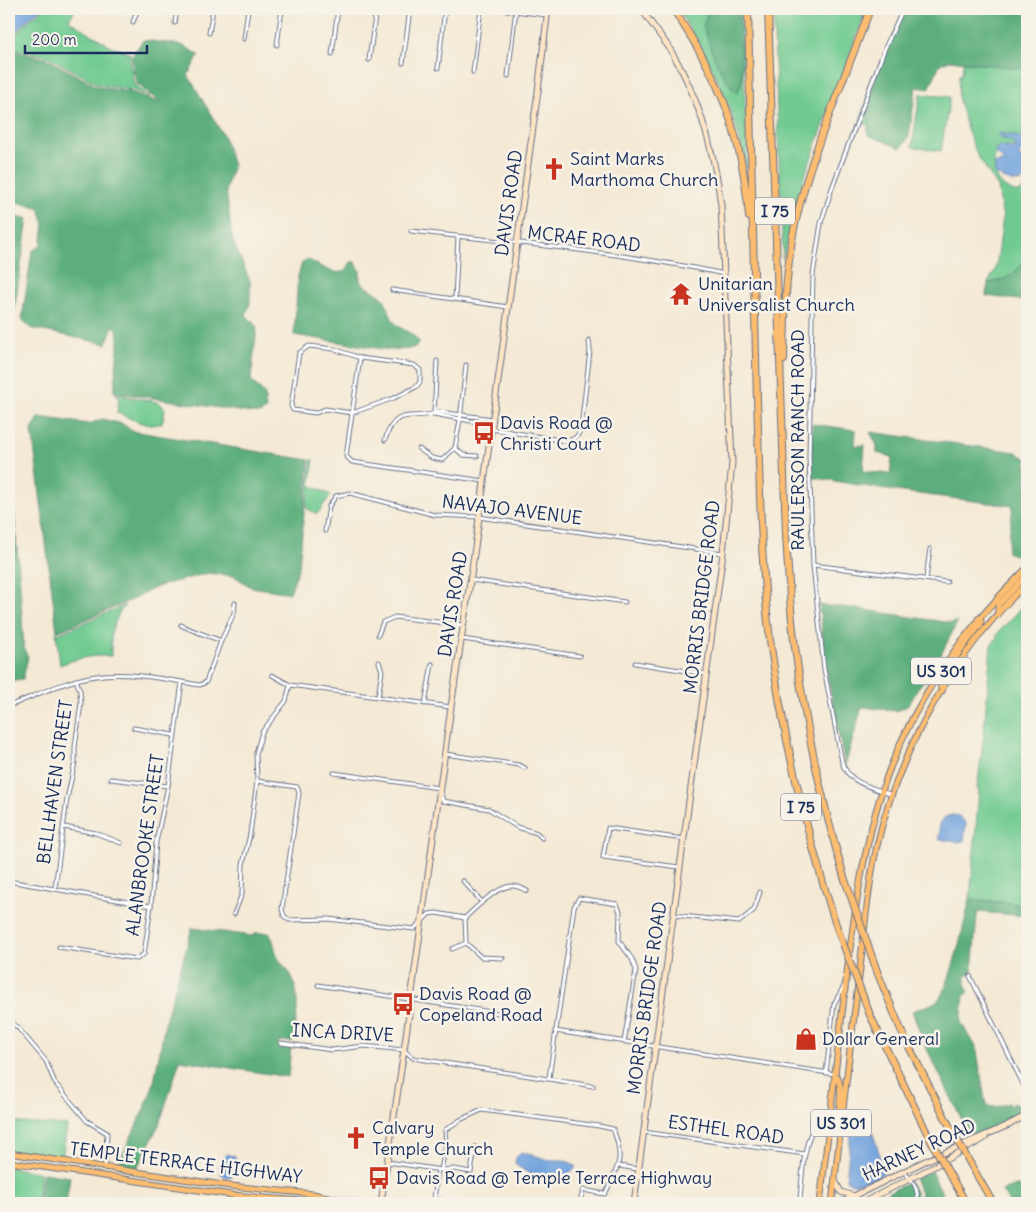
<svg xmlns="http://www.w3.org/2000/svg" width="1036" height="1212" viewBox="0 0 1036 1212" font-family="Delius,sans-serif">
<rect width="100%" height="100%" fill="#f7f3e8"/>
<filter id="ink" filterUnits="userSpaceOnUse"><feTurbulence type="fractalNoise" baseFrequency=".02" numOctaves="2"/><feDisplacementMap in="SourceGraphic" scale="10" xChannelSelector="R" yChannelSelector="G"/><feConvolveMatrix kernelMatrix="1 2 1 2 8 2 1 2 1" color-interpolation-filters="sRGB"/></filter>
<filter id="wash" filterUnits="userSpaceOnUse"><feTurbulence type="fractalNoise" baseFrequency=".0096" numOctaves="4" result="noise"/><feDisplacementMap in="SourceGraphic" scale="20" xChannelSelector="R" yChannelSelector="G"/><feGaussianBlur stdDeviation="1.12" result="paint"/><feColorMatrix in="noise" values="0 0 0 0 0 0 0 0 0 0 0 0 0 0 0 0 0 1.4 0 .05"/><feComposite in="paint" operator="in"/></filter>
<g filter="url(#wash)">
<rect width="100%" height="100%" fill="#f4e9d4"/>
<g fill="#71cb91" stroke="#467d78">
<path d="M44 9H76L69 19 70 21 109 45 131 54 129 57 134 85 151 97 132 90 99 85 48 57 9 47V43L29 20Z"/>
<path d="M677 9 702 10 707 16 742 78 738 9H741L748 168H746C734 107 711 60 677 9Z"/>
<path d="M773 9H867L799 191 783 259Z"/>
<path d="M963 62 1027 69V139L1002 133V139L1010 140 1016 147 999 146 997 148C990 168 996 190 1020 193L1027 182V258C1018 272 1004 282 988 283L996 268 1003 218 998 187 977 155 967 129 958 97 959 75 962 74Z"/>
<path d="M920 94 950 97 941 151 912 147Z"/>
<path d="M116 394 157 402 163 406 165 410 162 423C146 429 132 418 117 413L119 397Z"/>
<path d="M311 460H314L310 485 331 495 317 514 306 508Z"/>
<path d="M1027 602V905L970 899 979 790 977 789 983 743 991 645 997 638V634Z"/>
<path d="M125 605 119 613 111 632V656C93 655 77 658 60 665L56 633 58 634Z"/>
<path d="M9 1122 67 1126 62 1159 9 1151Z"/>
<path d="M9 1167 41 1173 37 1203H9Z"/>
</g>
<g fill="#5caf7b" stroke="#3c6f6c">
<path d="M697 9H738L742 78 740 87 737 93C720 79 711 47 703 26L707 16 702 10Z"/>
<path d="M905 9H1027V69L949 60 940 64 929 89 916 87 909 137 901 148 868 135V126L860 119 887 49Z"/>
<path d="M143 40 182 45 199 55 188 75 224 137 233 166 226 189 232 239 250 281V303L246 315 257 327 251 380 265 395 266 410 259 414 114 392 118 347 117 328 113 326 106 344 30 328 22 319 32 251 41 246 44 224 39 208 9 200V49L47 59 98 87 131 92 161 103 136 83 131 57Z"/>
<path d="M9 213 28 219 9 343Z"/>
<path d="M1027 258V301L986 296 988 283C1004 282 1018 272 1027 258Z"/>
<path d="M307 259C320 265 332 276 346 271L351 262H355L360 270V282C367 288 376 291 383 298 389 305 389 316 395 323 403 331 413 332 420 343L415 347 408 349 390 350 294 335 298 276 302 263Z"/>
<path d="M39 417 89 424 102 419 123 424 132 431 309 460 299 566 290 593 251 587 234 576 208 573 159 586 120 605 57 632 32 430Z"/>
<path d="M812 424 856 430 855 446 865 445 863 471 890 474 892 457 877 453V445L870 432 1016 452 1027 459V546L1014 555 1007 552 1013 506 888 490 811 477Z"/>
<path d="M9 451 20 585 24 649 28 657 23 679 9 681Z"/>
<path d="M819 605 852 608 951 623 958 621 933 670 917 689 913 698 907 706 897 711 862 707 845 766 826 669Z"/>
<path d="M970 899 1027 905V916L978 912 977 916 972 972 966 976V988L969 992 964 996 961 1022C966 1030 968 1038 976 1045L986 1106 996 1107 1009 1103 1012 1106 1013 1103 1020 1106 1024 1114 971 1138 925 1045 912 1011C919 1008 930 1006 937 1001 950 991 965 918 970 899Z"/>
<path d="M192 928 253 936 255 933H269C275 941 274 949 278 958 282 965 289 970 292 977 301 999 296 1020 292 1042L279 1041 278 1045 291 1047 288 1077 180 1060 159 1125 136 1170 121 1168 118 1165 149 1098 154 1082 166 1018Z"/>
<path d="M931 1171 947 1203H919L921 1193 914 1179Z"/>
<path d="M43 1173 70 1177 66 1203H38Z"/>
<path d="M910 1182 916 1194 915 1203H867Z"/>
<path d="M1016 1186 1027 1188V1203H1009L1002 1191Z"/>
</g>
<g fill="#74a5de" stroke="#486a9e">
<path d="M9 9H41L28 19 9 40Z"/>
<path d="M999 133 1027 139V143L1019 155 1022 160 1027 162V179C1016 185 1004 181 995 173V164L1002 162 1003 160 996 153 995 151 999 146 1013 149 1016 148V145L1010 140 999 137Z"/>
<path d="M952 815 959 816 966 823 964 841 958 842 939 839 940 824 945 817Z"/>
<path d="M864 1122 873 1134 885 1171 876 1179 852 1184 846 1180 851 1132 855 1125Z"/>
<path d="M521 1152 550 1160H563L573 1164 576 1167 558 1183C543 1181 527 1174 515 1164L516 1158Z"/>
<path d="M227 1154 231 1156 234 1155C238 1162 237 1170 232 1176L226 1177 221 1174C218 1167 220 1158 227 1154Z"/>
</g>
</g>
<g filter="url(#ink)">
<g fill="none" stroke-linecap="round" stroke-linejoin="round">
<defs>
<g id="street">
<path d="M498 9 547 15"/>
<path d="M133 22 138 9"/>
<path d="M175 23 177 9"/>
<path d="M209 33 213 9"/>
<path d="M244 39 248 9"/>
<path d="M277 45 282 9"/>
<path d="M332 54 338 9"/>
<path d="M369 60 376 9"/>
<path d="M403 63 410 9"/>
<path d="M438 68 445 9"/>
<path d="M473 72 481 9"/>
<path d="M508 76 516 9"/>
<path d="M411 231C515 243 622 252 724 274"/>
<path d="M392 290 508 307"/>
<path d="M455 299 458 237"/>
<path d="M309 346 334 349 360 358 414 365 420 370V382L416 387 394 398 352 413 325 409 316 413 293 410 291 406 299 353Z"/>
<path d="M360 358 346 456 352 462 484 481"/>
<path d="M434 414 492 425"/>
<path d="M434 414 437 361"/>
<path d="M492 429 566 441C575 439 578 437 581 428L590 351 589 340"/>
<path d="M385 440C396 404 413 422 439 412L493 419"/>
<path d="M455 448 460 420 466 365"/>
<path d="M455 448 463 455 477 456"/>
<path d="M419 449 432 458 442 460 455 448"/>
<path d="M325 531 329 506 336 496 350 493 435 515 479 517 723 553"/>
<path d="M813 565 947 582"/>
<path d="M926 579 930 549"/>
<path d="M471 580 625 602"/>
<path d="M181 625C194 632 208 635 221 641"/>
<path d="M378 635 383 622 395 617 463 625"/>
<path d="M462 639 580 656"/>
<path d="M635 663 706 674"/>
<path d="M272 675 290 685 451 707"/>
<path d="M378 697 382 671 379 662"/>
<path d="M425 704 432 664"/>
<path d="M9 706C37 695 66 680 96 676 127 671 170 680 200 685L206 682 221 641 234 613 235 603"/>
<path d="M134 728 173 735"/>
<path d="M445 754 519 765 525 768"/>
<path d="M334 773 439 788 443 801 489 809 517 827 537 833 542 838"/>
<path d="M111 779 168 786"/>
<path d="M257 781 297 787 299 793 282 909 284 916 289 920 328 919 414 929 429 914 436 913 465 918"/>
<path d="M892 795C873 787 848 784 842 762L824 669 813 565 809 457 813 275 821 223 832 188 885 48 903 9"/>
<path d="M64 827 96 833 121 843"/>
<path d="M679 867 603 857 608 828 683 839"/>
<path d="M9 881 151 906"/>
<path d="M463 881 481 901"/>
<path d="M55 888 67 799 75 762V747L81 703 80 691 76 680"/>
<path d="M234 914 242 894 243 864 250 834 257 781 256 753 262 732 286 701 290 685"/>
<path d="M673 915 739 922 754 910 760 892"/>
<path d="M59 947 137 959 144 954 151 906 156 842 168 786 182 682"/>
<path d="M452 949 466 943"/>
<path d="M503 958 481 957 466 943 465 918C475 908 498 886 512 886 518 886 522 888 527 891"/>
<path d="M970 976 1027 1092"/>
<path d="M318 985 518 1016"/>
<path d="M9 1020 19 1029 46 1061 55 1083 87 1121 107 1133 105 1167"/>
<path d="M555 1031 835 1074"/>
<path d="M281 1043 332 1050 364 1046 404 1050 413 1058 593 1086"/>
<path d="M826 1073 834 1004 845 984"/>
<path d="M549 1078 574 907 579 898 617 904 620 912 619 941 632 959 636 970 624 1042"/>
<path d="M643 1132 805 1154"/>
<path d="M388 1162 441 1170 454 1169 471 1172 475 1147"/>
<path d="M619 1166 638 1169"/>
<path d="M438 1170 434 1199 461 1203"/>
<path d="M441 1170 446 1144 445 1130 460 1120 482 1110 599 1126 613 1129C625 1159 618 1167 605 1194L583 1190 580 1203"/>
<path d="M904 1172C914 1182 919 1189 917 1203"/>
<path d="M800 1200C802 1178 803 1142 816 1124L829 1125"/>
</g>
<g id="secondary">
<path d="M1008 1125 1027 1115"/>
<path d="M835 1181 841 1192 854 1196"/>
<path d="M381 1203 404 1050 451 707 472 569 538 91 548 9"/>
<path d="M634 1203 723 553 732 463 721 205C714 149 698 94 668 46 659 34 650 21 641 9"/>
<path d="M840 1203 923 1162 1011 1124"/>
<path d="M862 1203 931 1168 985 1138"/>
</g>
<g id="primary">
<path d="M998 615V605L1027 575"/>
<path d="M942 691 940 684 960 651 981 624V621L978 619"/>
<path d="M835 1074C846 1084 837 1116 837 1131"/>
<path d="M9 1153 230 1186 313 1194 358 1203"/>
<path d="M9 1162 232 1195 324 1203"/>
<path d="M820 1203C828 1135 836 1066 844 997 853 922 862 847 887 776 916 697 967 626 1027 568"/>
<path d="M832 1203C841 1128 849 1053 859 977 864 935 867 892 876 850 897 752 955 652 1027 583"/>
</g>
<g id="highway">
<path d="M673 9C720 78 742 133 749 217"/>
<path d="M748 9C751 139 753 269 757 399 760 480 760 560 770 640 783 738 806 832 836 925"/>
<path d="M768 9 786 534C788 572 790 610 795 647 805 725 822 802 844 877"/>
<path d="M784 360C785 313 785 267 796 220 812 148 845 79 870 9"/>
<path d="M878 974 904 1037 952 1131"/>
<path d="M870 1015 931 1141"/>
<path d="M971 1165 993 1203"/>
<path d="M950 1175 966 1203"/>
</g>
</defs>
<use href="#street" stroke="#677087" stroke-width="5"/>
<use href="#secondary" stroke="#677087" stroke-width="7"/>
<use href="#primary" stroke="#677087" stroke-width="7"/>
<use href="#highway" stroke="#677087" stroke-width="8"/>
<use href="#street" stroke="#fff" stroke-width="3"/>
<use href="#secondary" stroke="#fee5c5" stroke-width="5"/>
<use href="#primary" stroke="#fcbd6f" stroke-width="5"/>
<use href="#highway" stroke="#fcbd6f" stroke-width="6"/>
<defs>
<g id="highway-bridge">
<path d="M844 877 878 974"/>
<path d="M836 925 870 1015"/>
<path d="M952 1131 971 1165"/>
<path d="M931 1141 950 1175"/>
</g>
</defs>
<use href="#highway-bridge" stroke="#677087" stroke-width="8" stroke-linecap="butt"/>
<use href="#highway-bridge" stroke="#fcbd6f" stroke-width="6"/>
</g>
</g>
<defs>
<symbol id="church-bare" viewBox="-9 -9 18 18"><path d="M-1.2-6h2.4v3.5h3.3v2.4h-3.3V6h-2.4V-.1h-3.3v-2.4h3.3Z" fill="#c8321e" stroke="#f7f3e8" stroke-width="2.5" paint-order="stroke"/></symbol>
<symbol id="temple-bare" viewBox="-9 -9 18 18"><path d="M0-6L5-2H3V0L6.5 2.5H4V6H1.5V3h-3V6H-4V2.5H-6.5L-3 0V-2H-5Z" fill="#c8321e" stroke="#f7f3e8" stroke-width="2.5" paint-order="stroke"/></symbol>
<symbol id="bus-bare" viewBox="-9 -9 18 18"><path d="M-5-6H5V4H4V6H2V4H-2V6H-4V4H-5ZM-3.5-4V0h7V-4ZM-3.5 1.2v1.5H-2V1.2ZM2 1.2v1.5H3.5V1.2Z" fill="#c8321e" stroke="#f7f3e8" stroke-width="2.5" paint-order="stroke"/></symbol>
<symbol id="shop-bare" viewBox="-9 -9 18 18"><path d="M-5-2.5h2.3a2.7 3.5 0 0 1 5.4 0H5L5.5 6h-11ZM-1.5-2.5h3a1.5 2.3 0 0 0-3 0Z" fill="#c8321e" stroke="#f7f3e8" stroke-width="2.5" paint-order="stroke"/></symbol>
</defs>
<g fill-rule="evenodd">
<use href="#church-bare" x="538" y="153" width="32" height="32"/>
<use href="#temple-bare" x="665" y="278" width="32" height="32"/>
<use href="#bus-bare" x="468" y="417" width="32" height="32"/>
<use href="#bus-bare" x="387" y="988" width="32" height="32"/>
<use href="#shop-bare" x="790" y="1023" width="32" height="32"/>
<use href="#church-bare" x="340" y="1122" width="32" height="32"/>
<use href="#bus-bare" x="363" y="1162" width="32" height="32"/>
</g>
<g text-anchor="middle" stroke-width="5" stroke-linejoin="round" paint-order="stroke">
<g fill="#f7f3e8" stroke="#5d6a87" stroke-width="1">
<rect x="755" y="197.5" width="40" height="27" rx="4"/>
<rect x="911" y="657.5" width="60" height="27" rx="4"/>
<rect x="781" y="793.5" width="40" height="27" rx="4"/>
<rect x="811" y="1109.5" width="60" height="27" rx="4"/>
</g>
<g font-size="16" font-weight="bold" fill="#1b2f5e">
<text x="775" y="217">I 75</text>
<text x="941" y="677">US 301</text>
<text x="801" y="813">I 75</text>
<text x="841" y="1129">US 301</text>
</g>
<g font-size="18" fill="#1b2f5e" stroke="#f7f3e8" text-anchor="start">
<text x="570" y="165">Saint Marks<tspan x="570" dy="21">Marthoma Church</tspan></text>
<text x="698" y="290">Unitarian<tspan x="698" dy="21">Universalist Church</tspan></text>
<text x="500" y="429">Davis Road @<tspan x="500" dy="21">Christi Court</tspan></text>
<text x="419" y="1000">Davis Road @<tspan x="419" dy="21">Copeland Road</tspan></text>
<text x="822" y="1045">Dollar General</text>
<text x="372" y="1134">Calvary<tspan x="372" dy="21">Temple Church</tspan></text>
<text x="396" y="1184">Davis Road @ Temple Terrace Highway</text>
</g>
<g font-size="18" fill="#1b2f5e" stroke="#f7f3e8">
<text transform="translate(509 203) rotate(-82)" y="6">DAVIS ROAD</text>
<text transform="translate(584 239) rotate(7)" y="6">MCRAE ROAD</text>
<text transform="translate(798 440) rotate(-90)" y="6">RAULERSON RANCH ROAD</text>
<text transform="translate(512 510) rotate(7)" y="6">NAVAJO AVENUE</text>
<text transform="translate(702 597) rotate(-83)" y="6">MORRIS BRIDGE ROAD</text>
<text transform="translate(453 604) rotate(-81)" y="6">DAVIS ROAD</text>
<text transform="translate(55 782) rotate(-82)" y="6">BELLHAVEN STREET</text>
<text transform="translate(145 845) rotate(-82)" y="6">ALANBROOKE STREET</text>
<text transform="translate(647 998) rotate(-82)" y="6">MORRIS BRIDGE ROAD</text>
<text transform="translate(343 1033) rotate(3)" y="6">INCA DRIVE</text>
<text transform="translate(726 1130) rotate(8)" y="6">ESTHEL ROAD</text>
<text transform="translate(919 1150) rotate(-25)" y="6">HARNEY ROAD</text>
<text transform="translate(186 1163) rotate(7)" y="6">TEMPLE TERRACE HIGHWAY</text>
</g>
</g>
<rect width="1036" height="1212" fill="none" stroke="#f7f3e8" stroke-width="30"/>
<path d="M25 45v8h122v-8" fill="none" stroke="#1b2f5e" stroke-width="2.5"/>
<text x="32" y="45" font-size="15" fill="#1b2f5e" stroke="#f7f3e8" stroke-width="4" paint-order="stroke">200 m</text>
</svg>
